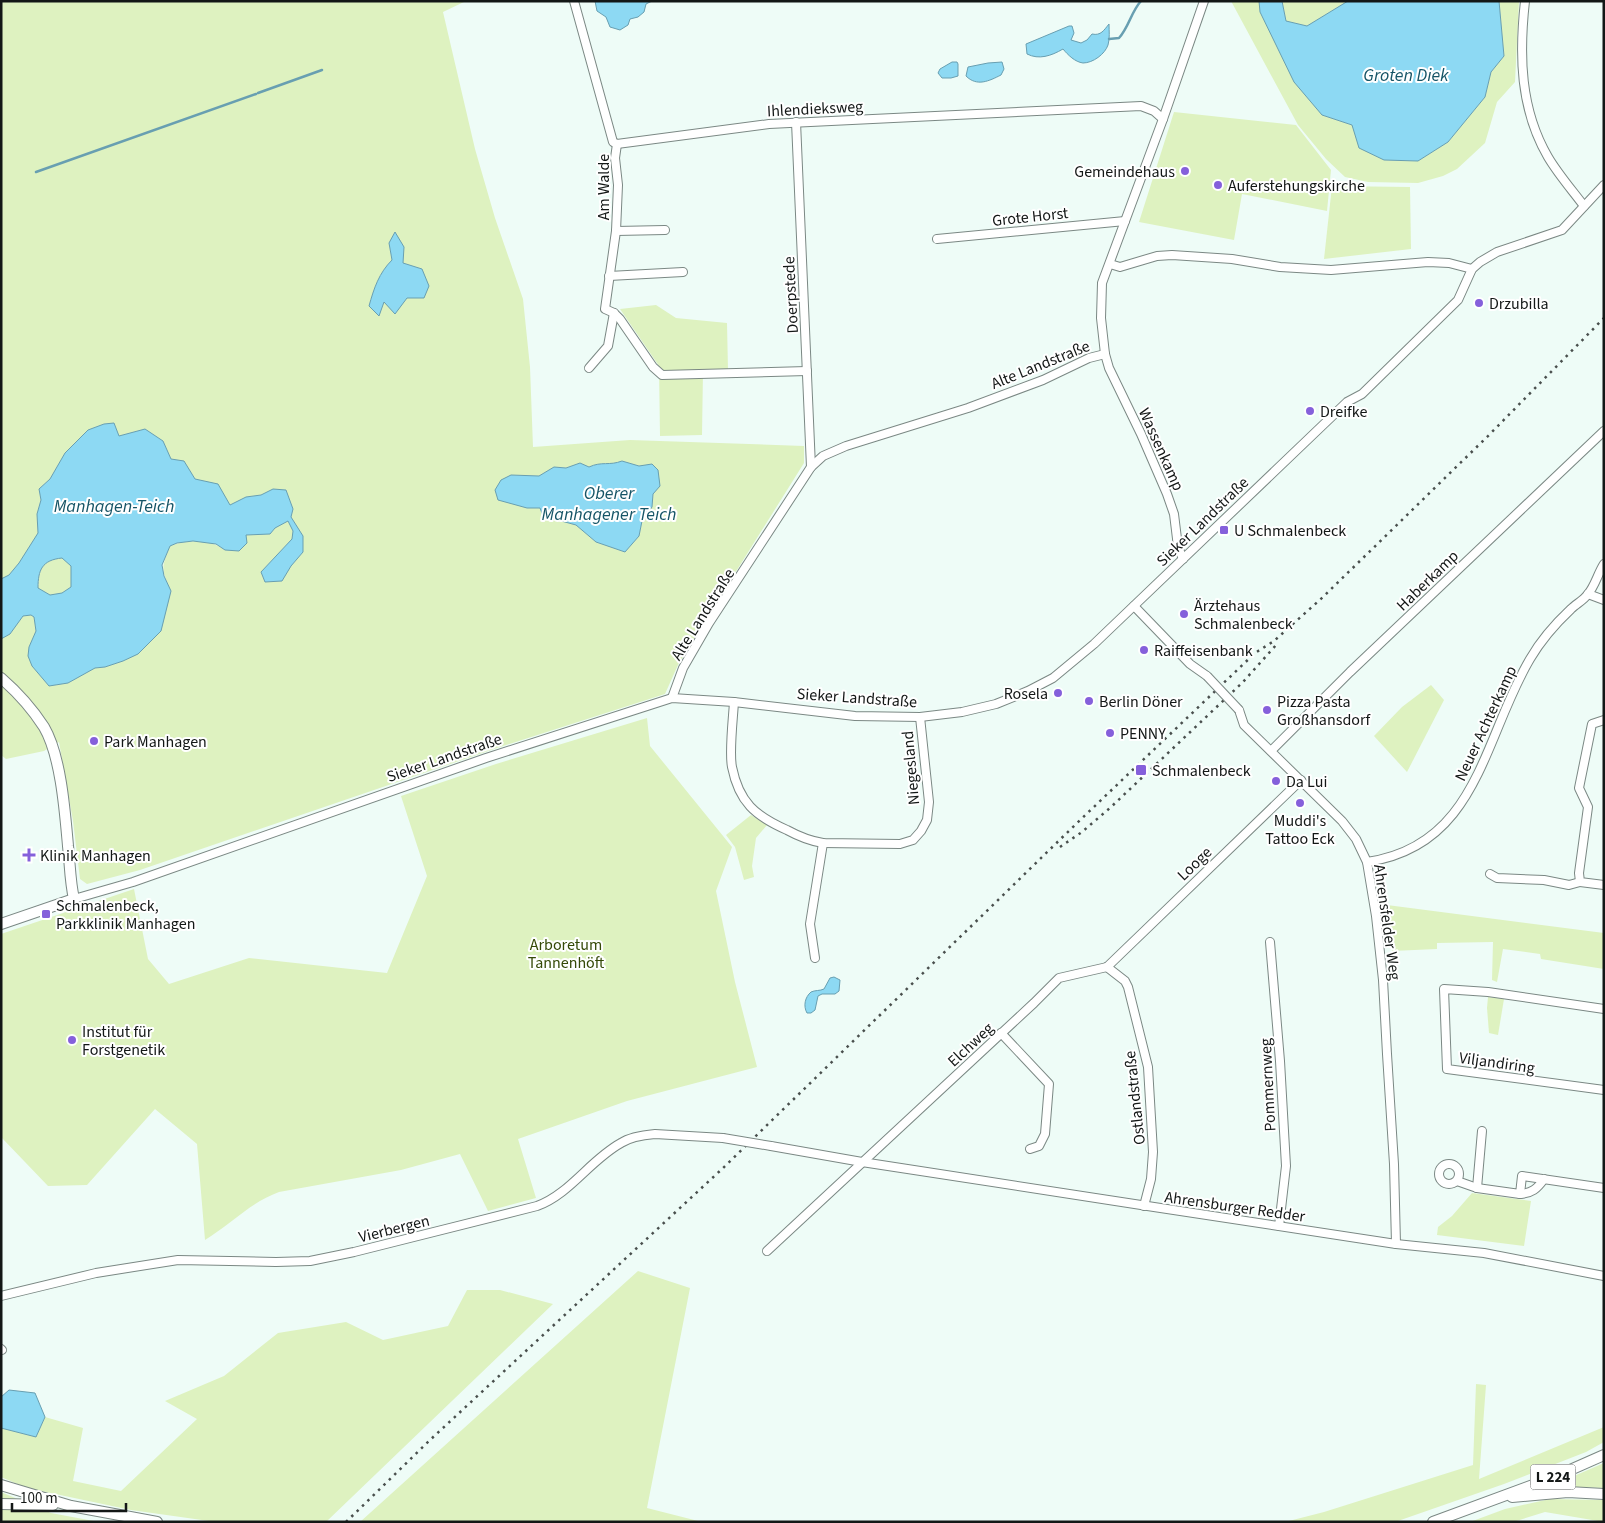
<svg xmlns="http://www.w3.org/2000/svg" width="1605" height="1523" viewBox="0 0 1605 1523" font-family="'Source Sans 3',sans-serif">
<rect width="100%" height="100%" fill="#eefcf7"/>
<g fill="#def2c0" fill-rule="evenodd">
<path d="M1 1H466L443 12 475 149 495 218 523 299 530 367 533 447 630 440 804 446V463L690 645 678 665 665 694 497 748 140 870 87 884 80 879 73 821 59 742 44 751 6 759 1 755V639L10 634 23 616 31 615 34 617 36 631 29 647 32 666 49 686 68 683 95 668 105 667 123 661 171 591C161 569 161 568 170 546 187 539 210 539 225 550L246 535 270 534 275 528 288 521 293 531 292 539 261 572 265 582 281 581 291 566 303 552V536L291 517 293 509 286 490 273 489 261 495 246 497 230 505 218 485 195 479 184 462 171 459 163 441 145 429 119 436 114 423 104 424 88 430 65 453 50 479 39 489 41 500 37 514 38 533 19 563 9 575 1 579ZM389 243 403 263 422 269 385 302 369 306C374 288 379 273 392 260ZM622 461 639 466 653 494 652 507 642 521 639 536 625 552 596 542 576 525 544 516 541 508H527L511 475 539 476 554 467 566 468 580 463 589 467C602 461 609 466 622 461Z"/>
<path d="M1231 1H1259L1260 12 1322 115 1352 125 1384 160 1418 161 1448 142 1485 97 1491 72 1504 56 1499 1H1519L1515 82 1497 102 1485 143 1457 169 1443 176 1418 183 1368 182 1345 177 1326 159 1298 125Z"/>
<path d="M1282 1H1348L1307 26 1286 21Z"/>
<path d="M1174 112 1296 125 1331 170 1327 211 1242 194 1234 240 1139 222Z"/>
<path d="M1332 186 1410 187 1411 249 1324 259Z"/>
<path d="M656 305 676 318 727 323 728 370 703 371 702 435 660 436 659 366 620 309Z"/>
<path d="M62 558 71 566V587L62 593 50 595 38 588C39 570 41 560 62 558Z"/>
<path d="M1431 685 1444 700 1407 772 1374 736 1402 707Z"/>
<path d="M647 718 650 746 732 847 716 891 735 982 757 1067 627 1101 518 1139 536 1198 488 1211 460 1154 401 1170 279 1192C251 1202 230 1225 205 1240L197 1144 155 1109 87 1185 48 1186 1 1137V934L134 889 148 959 169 984 249 958 387 973 427 876 401 796 496 764Z"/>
<path d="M751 815 767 825 756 838 752 866 754 877 744 880 735 847 726 835Z"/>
<path d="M1387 905 1604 933V969L1541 959 1540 954 1503 949 1497 982 1492 980 1493 942 1437 943V949L1392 951Z"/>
<path d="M1488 997 1504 999 1498 1035 1489 1033 1487 1008Z"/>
<path d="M1472 1193 1531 1201 1524 1246 1437 1235 1438 1227 1452 1216Z"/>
<path d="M638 1271 690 1288 647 1508 702 1522H360Z"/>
<path d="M467 1290H500L553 1304 326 1522H216L131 1510 27 1488 1 1477V1428L36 1437 45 1417 83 1428 73 1481 121 1491 197 1419 165 1401 224 1376 278 1333 346 1322 383 1340 448 1326Z"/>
<path d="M1476 1384 1486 1385 1479 1479 1604 1427V1442L1586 1452 1504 1484 1395 1522H1285L1324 1512 1473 1465Z"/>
<path d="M1604 1463V1488L1551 1486Z"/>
<path d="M1 1492 51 1513 99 1522H1Z"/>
<path d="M1550 1499 1604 1500V1522L1545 1512 1513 1522H1470L1505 1509Z"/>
</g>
<g fill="#8dd9f3" stroke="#689fb1" fill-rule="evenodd">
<path d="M595 1H652L646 4 644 12 638 17 630 19 628 25 620 30 610 27 606 17 597 11Z"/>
<path d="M1259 1H1282L1286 21 1307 26 1348 1H1499L1504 56 1491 72 1485 97 1448 142 1418 161 1384 160 1359 148 1352 125 1322 115 1294 82 1260 12Z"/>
<path d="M1109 24C1109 31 1110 38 1108 45 1105 54 1093 63 1083 63 1075 62 1068 55 1063 49 1051 56 1039 60 1027 54L1026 44 1069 26H1072L1074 33 1071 40 1081 43 1087 40 1092 34C1101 36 1104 30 1109 24Z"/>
<path d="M952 62H957L958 64V76L951 78H942L938 73 940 69Z"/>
<path d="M1002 62 1004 69 1001 75C989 81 977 87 966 76L968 67 988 63Z"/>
<path d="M395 232 404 247 403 263 422 269 429 286 424 298H407L395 314 384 302 379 316 369 306C374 288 379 273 392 260L389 243Z"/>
<path d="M114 423 119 436 145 429 163 441 171 459 184 461 195 479 218 484 230 505 246 497 261 495 273 489 286 490 293 509 291 517 303 536V552L291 566 282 581 265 582 261 572 292 539 293 531 288 521 275 528 270 534 246 535 247 543 239 551 225 550 216 544 193 541 177 543 170 546 162 565 164 576 171 591 161 631 138 654 123 661 105 667 95 668 68 683 49 686 32 666 28 656 29 647 36 631 34 617 31 615 23 616 10 634 1 639V579L9 575 19 563 38 533 37 514 41 500 39 489 50 479 65 453 88 430 104 424ZM62 558 71 566V587L62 593 50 595 38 588C38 570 42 560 62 558Z"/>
<path d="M622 461 639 466 652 464 658 470 660 486 653 494 652 507 642 521 639 536 625 552 596 542 576 525 543 516 540 508H527L498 500 495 490 501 480 511 475 539 476 554 467 566 468 580 463 589 467C602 461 609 466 622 461Z"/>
<path d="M834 977 840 980 839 991 835 994H822L818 996 815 1010 811 1013H807C803 1006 805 997 811 992 815 990 820 991 824 989L830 978Z"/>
<path d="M9 1390 35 1393 45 1417 36 1437 1 1428V1397Z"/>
</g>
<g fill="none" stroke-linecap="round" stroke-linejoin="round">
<g stroke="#689fb1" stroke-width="2.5">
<path d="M1109 39 1119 38C1129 27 1131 12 1141 1"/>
<path d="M258 93 322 70"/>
<path d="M36 172 256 94"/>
</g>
<defs>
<g id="minor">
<path d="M574 1 613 142 617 144 769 124 1141 106 1154 111 1163 119"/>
<path d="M1525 1C1519 55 1520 109 1548 157 1558 174 1572 190 1584 206"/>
<path d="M796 122 811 467"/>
<path d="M617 144 615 158 618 185 616 231 605 309 614 313 620 319 653 367 662 375 807 371"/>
<path d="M616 231 665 230"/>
<path d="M937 239 1125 221"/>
<path d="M1110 264 1120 267 1157 256 1172 255 1232 259 1280 267 1331 270 1428 262 1449 263 1472 269"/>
<path d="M609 276 683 272"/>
<path d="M589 368 608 346 614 313"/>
<path d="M1183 559 1178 547 1174 514 1167 494 1141 434 1109 368 1105 354 1101 318 1102 283 1163 119 1204 1"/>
<path d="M1588 594 1604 600"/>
<path d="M1134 606 1190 664 1207 676"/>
<path d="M672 698 683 668 709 623 811 467 823 456 846 446 968 408 1043 380 1089 358 1105 354"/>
<path d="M734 702C733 719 729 752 732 767 739 802 755 816 787 830 798 836 810 841 823 843L900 844 913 840 921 831 927 820 929 802 920 717"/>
<path d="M1239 710 1244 725 1342 821 1356 839 1367 862 1376 916 1383 980 1387 1054 1394 1164 1396 1244"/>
<path d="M1604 720 1592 724 1579 788 1588 807 1579 873 1580 882 1604 885"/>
<path d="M1271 751 1350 672 1604 431"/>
<path d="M1367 862C1478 846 1483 738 1530 659 1541 640 1555 624 1571 609 1576 604 1584 600 1588 594 1595 586 1598 573 1604 564"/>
<path d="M1490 874 1497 878 1544 880 1569 885 1580 882"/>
<path d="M74 899 133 882 486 758 672 698 734 702 855 716 920 717 962 712 996 704 1028 691 1053 678 1094 644 1347 402 1362 394 1458 300 1472 269 1480 262 1497 252 1562 230 1604 185"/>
<path d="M1270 942 1280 1061 1286 1166 1279 1226"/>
<path d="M815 958 810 924 823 843"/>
<path d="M1107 967 1301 780"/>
<path d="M1107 967 1125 981 1128 987 1148 1067 1153 1152 1151 1179 1144 1206"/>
<path d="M1604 1009 1488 992 1444 989 1447 1069 1604 1090"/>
<path d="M1001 1033 1049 1084 1045 1134 1039 1146 1030 1149"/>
<path d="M771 1146 862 1162 1154 1207 1396 1244 1484 1253 1604 1276"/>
<circle cx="1449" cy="1174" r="10"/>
<path d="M1457 1181 1477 1188 1520 1194 1522 1176 1604 1188"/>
<path d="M1477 1188 1482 1131"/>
<path d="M1520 1194C1532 1193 1537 1189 1544 1179"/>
<path d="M767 1251 1034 1003 1059 978 1107 967"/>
<path d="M1 1296 96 1273 178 1260 276 1262 310 1261 354 1252 537 1206C570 1194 590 1160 621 1143 630 1137 644 1135 655 1134L723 1138"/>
<path d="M1 1349 2 1350"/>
</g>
<g id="major">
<path d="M1 678C16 691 33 710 44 727 61 756 65 812 68 846 70 864 70 882 74 899L1 924"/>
<path d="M1 1485 71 1506 157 1522"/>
<path d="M1512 1497 1568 1492 1604 1494"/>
<path d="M1 1504 53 1505"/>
<path d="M1433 1522 1552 1478 1604 1455"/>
</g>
</defs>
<use href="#minor" stroke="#7b8884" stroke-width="10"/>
<use href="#major" stroke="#7b8884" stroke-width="12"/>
<use href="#minor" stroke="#fff" stroke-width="8"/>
<use href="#major" stroke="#fff" stroke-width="10"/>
<g stroke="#494f4d" stroke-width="2.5" stroke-dasharray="2.5 5" stroke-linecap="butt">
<path d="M1060 847 1082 832 1111 807 1243 682 1277 644"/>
<path d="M346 1522 430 1440 722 1169 1076 824 1255 653 1274 641 1323 597 1489 435 1604 318"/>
</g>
<defs>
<g id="minor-bridge">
<path d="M1207 676 1239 710"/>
<path d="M723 1138 771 1146"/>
</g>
</defs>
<use href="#minor-bridge" stroke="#7b8884" stroke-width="10" stroke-linecap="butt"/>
<use href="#minor-bridge" stroke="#fff" stroke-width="8"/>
</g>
<g fill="#8560db" stroke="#fff" stroke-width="2">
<circle cx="1185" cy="171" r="5"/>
<circle cx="1218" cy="185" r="5"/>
<circle cx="1479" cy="303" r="5"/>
<circle cx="1310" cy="411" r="5"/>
<rect x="1219" y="525" width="10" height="10" rx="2.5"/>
<circle cx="1184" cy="614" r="5"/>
<circle cx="1144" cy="650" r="5"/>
<circle cx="1058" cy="693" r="5"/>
<circle cx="1089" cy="701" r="5"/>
<circle cx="1267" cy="710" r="5"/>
<circle cx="1110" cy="733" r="5"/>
<circle cx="94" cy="741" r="5"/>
<rect x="1135" y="764" width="12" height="12" rx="2.5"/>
<circle cx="1276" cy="781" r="5"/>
<circle cx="1300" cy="803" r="5"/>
<path d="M26.5 847.5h5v5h5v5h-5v5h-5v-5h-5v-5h5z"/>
<rect x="41" y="909" width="10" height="10" rx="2.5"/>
<circle cx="72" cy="1040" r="5"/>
</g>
<g text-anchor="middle" stroke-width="4" stroke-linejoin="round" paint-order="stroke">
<rect fill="#fff" stroke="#5a5d5c" stroke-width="1" x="1530.5" y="1464.5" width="45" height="25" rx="4"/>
<g font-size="15" font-weight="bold" fill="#131716">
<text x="1553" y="1482">L 224</text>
</g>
<g font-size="16" fill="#131716" stroke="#fff">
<text transform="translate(815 108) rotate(-3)" y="6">Ihlendieksweg</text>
<text transform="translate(603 187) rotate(-90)" y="6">Am Walde</text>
<text transform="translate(1030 216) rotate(-6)" y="6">Grote Horst</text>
<text transform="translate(790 295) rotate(-93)" y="6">Doerpstede</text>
<text transform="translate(1040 364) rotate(-22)" y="6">Alte Landstraße</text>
<text transform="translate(1162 449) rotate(66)" y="6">Wassenkamp</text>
<text transform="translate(1202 521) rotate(-44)" y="6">Sieker Landstraße</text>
<text transform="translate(1427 580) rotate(-44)" y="6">Haberkamp</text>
<text transform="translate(702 614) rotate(-58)" y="6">Alte Landstraße</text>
<text transform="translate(857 697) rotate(4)" y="6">Sieker Landstraße</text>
<text transform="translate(1485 723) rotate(-65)" y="6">Neuer Achterkamp</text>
<text transform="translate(444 757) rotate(-19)" y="6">Sieker Landstraße</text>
<text transform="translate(910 768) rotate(-95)" y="6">Niegesland</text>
<text transform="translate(1194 863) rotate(-44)" y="6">Looge</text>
<text transform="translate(1388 922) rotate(82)" y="6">Ahrensfelder Weg</text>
<text transform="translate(970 1044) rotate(-43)" y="6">Elchweg</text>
<text transform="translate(1497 1062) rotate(8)" y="6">Viljandiring</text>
<text transform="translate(1267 1085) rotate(-93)" y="6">Pommernweg</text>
<text transform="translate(1134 1098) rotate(-96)" y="6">Ostlandstraße</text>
<text transform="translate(1235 1206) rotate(8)" y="6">Ahrensburger Redder</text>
<text transform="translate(394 1228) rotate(-14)" y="6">Vierbergen</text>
</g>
<g font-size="16" fill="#131716" stroke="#fff" text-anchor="start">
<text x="1175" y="177" text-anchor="end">Gemeindehaus</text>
<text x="1228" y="191">Auferstehungskirche</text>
<text x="1489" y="309">Drzubilla</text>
<text x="1320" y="417">Dreifke</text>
<text x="1234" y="536">U Schmalenbeck</text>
<text x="1194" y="611">Ärztehaus<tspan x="1194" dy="18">Schmalenbeck</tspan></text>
<text x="1154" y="656">Raiffeisenbank</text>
<text x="1048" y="699" text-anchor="end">Rosela</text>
<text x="1099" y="707">Berlin Döner</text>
<text x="1277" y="707">Pizza Pasta<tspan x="1277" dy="18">Großhansdorf</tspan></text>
<text x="1120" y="739">PENNY</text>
<text x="104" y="747">Park Manhagen</text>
<text x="1152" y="776">Schmalenbeck</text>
<text x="1286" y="787">Da Lui</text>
<text x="1300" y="826" text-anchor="middle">Muddi's<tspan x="1300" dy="18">Tattoo Eck</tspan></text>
<text x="40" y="861">Klinik Manhagen</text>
<text x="56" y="911">Schmalenbeck,<tspan x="56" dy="18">Parkklinik Manhagen</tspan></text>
<text x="82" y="1037">Institut für<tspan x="82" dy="18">Forstgenetik</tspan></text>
</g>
<g font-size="16" fill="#354907" stroke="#fff">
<text x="566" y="950">Arboretum<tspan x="566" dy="18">Tannenhöft</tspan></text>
</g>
<g font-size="18" font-style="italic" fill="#155466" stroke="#fff">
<text x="1406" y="81">Groten Diek</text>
<text x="609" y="499">Oberer<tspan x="609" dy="21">Manhagener Teich</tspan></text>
<text x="114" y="512">Manhagen-Teich</text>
</g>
</g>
<rect width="1605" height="1523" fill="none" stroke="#131716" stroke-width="5"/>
<path d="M12 1503v8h114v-8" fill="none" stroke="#131716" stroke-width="2.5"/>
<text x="20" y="1503" font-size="15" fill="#131716" stroke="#ffffff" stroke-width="4" paint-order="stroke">100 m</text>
</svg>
